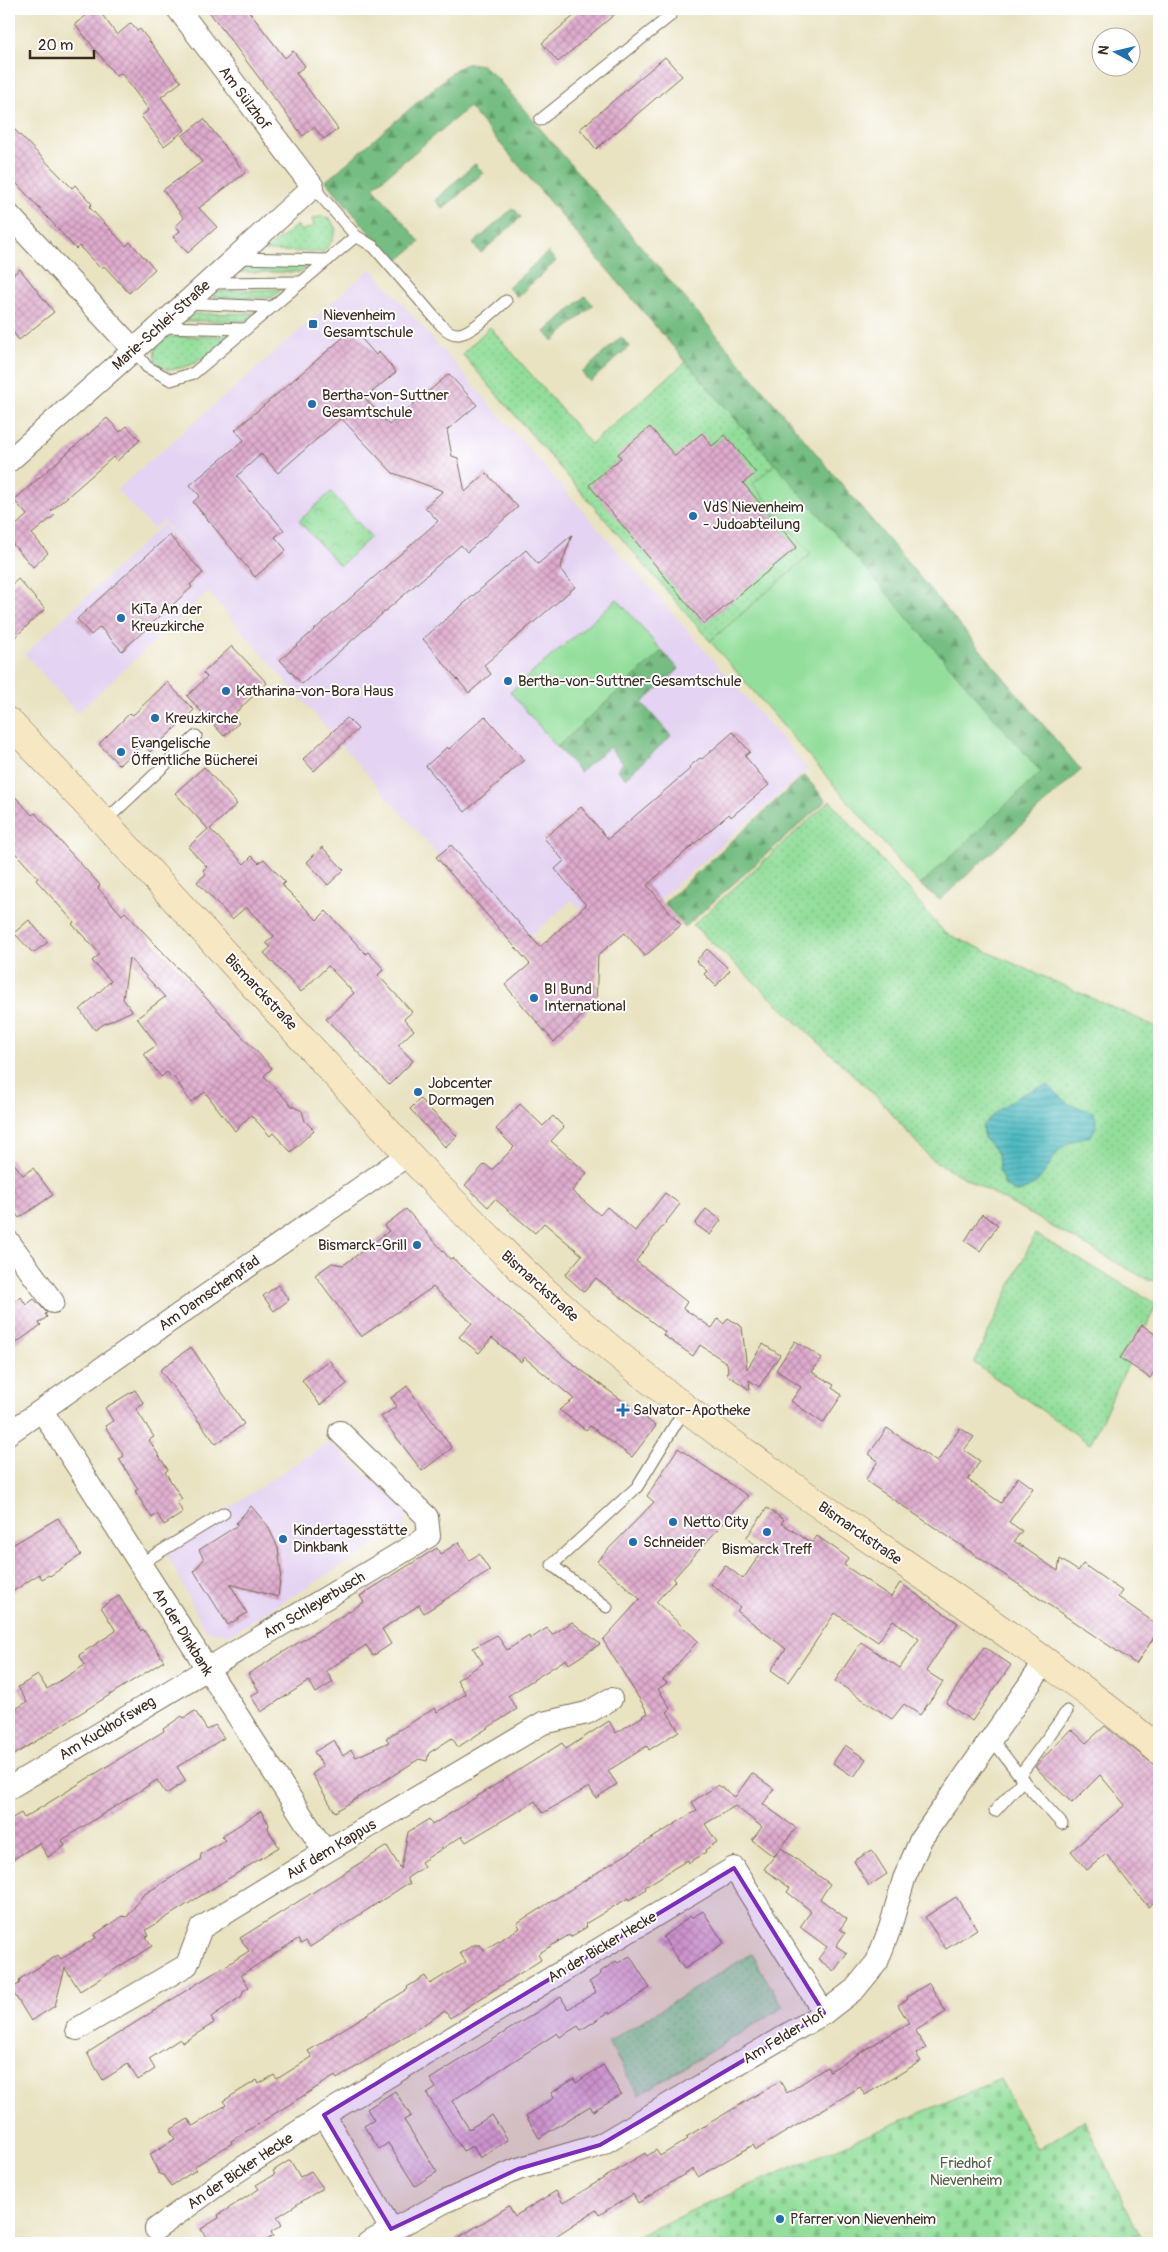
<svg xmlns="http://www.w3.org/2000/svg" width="1168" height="2252" viewBox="0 0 1168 2252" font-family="Pangolin,sans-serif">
<defs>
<pattern id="grass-dots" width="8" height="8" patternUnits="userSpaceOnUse" patternTransform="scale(1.25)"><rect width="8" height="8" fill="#92de9a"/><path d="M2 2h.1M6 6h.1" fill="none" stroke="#7fbf84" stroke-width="1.8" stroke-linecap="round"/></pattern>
<pattern id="forest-firs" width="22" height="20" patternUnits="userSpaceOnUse" patternTransform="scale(1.25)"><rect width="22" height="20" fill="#75bd82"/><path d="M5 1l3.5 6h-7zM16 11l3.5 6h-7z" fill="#619a6a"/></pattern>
<pattern id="cemetery-stones" width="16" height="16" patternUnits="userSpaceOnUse" patternTransform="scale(1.25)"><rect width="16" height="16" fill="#92de9a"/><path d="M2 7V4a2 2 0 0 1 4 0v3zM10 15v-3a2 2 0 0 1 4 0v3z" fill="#7fbf84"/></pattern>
<pattern id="park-crowns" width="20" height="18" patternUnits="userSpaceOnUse" patternTransform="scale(1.25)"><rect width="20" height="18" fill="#92de9a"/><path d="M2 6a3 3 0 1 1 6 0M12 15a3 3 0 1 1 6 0" fill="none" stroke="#7fbf84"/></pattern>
<pattern id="water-rules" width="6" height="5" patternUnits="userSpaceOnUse" patternTransform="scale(1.25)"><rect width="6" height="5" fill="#48b8bf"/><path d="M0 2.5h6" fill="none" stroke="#3d969b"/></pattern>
<pattern id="building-cross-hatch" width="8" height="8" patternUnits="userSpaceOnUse" patternTransform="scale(1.25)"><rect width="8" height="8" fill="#dfabce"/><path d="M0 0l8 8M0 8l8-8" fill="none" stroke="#b68ba7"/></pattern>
</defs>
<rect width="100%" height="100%" fill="#fff"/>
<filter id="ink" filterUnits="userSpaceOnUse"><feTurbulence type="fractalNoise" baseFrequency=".02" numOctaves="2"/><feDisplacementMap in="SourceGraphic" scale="10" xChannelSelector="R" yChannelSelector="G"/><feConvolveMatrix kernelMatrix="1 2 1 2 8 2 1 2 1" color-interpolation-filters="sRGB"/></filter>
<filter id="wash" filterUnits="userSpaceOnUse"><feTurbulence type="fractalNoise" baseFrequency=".0096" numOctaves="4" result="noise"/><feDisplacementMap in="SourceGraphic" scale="20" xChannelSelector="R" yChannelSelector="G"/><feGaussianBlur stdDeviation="1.12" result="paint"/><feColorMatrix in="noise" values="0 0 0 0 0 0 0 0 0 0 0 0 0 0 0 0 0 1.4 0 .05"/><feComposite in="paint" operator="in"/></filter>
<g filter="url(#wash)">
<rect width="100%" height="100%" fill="#e9e3c2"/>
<g fill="#e4d3f2">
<path d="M371 268 808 769 610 943 572 900 518 947 208 592 77 713 25 654 163 524 219 583 163 521 153 529 117 490Z"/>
<path d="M329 1442 399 1503 407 1515 403 1528 229 1635 205 1630 165 1550Z"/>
</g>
<g fill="url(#grass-dots)" stroke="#66845c">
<path d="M323 216 331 220 336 230 332 241 323 252 265 251 297 225 301 231 314 226 312 219Z"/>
<path d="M311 263 301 272H241L249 266Z"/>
<path d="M282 289 272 298 212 297 219 291Z"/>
<path d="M255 313 245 321H184L192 314Z"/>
<path d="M490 327 591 444 686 362 775 464 754 484 811 554 710 641 462 354Z"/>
<path d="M230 335C208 355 199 367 167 370L155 361C153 347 157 341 170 337Z"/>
<path d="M830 801 945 933 1159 1028V1281L1148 1280 931 1159 878 1098 693 925Z"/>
<path d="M1035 1234 1157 1304 1090 1444 974 1363Z"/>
<path d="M751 1954 783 2007 639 2095 608 2042Z"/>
</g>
<g fill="url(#forest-firs)" stroke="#587450">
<path d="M468 63 482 65 497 78 742 365 1081 770 940 900 920 885 1041 772 686 362 469 107 373 187 420 242 395 263 326 181 456 69Z"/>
<path d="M475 164 483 173 443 209 435 200Z"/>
<path d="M513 208 521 217 481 253 473 244Z"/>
<path d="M548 252 556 261 517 297 508 288Z"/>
<path d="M585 296 593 305 553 341 545 332Z"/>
<path d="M621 337 630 346 590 382 582 373Z"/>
<path d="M662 651 679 669 642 703 671 736 625 778 617 769 623 763 609 747 580 772 557 747Z"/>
<path d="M804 775 826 801 685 927 664 903Z"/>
</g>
<path fill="url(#cemetery-stones)" stroke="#66845c" d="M1000 2079 1037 2150 1084 2120 1143 2243H623L708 2203Z"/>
<path fill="url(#park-crowns)" stroke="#66845c" d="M331 492 371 537 340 566 299 521Z"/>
<g fill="#92de9a" stroke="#66845c">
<path d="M775 464 1041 772 920 885 710 641 811 554 753 484Z"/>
<path d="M617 599 662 651 557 747 510 692Z"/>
</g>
<path fill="url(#water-rules)" stroke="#42716e" d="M1048 1085 1069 1104 1093 1112C1098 1122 1097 1127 1091 1136 1051 1143 1058 1161 1035 1184 1031 1188 1022 1190 1017 1193L1005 1186 999 1170 998 1154 984 1138 982 1126C1003 1104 1020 1093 1048 1085Z"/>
<g id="blocks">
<g fill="url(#building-cross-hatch)">
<path d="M95 9H98L117 35 131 23 137 31 140 29 181 82 161 97 185 130 164 146 141 116 149 110 121 73 116 76 75 24Z"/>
<path d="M207 9H247L285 58 293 51 305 66 296 73 338 129 324 139 314 127 303 136Z"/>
<path d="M582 9H621L558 62 542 43Z"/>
<path d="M665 57 682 76 596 149 580 129Z"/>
<path d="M204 119 245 173 199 208 217 227 188 253 173 237 180 231 176 226 184 218 163 190 202 162 182 136Z"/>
<path d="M9 124 72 188 75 185 92 204 89 207 126 246 130 242 155 269 129 293 104 266 101 269 79 246 76 249 9 175Z"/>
<path d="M20 269 54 312 19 340 9 327V278Z"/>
<path d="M353 329 376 355 379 352 396 372 365 398 389 425 449 374 477 405 447 430 452 456 458 458 465 492 486 473 518 507 467 552 461 545 302 684 280 660 438 521 425 507 443 491 393 473 341 418 278 473 261 454 237 476 284 530 275 537 286 550 255 577 193 502 200 496 190 485 244 440 235 430Z"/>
<path d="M107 418 120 432 127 426 140 440 117 461 113 457 51 511 55 515 32 534 48 553 33 567 9 540V532L27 515 14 500Z"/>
<path d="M650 427 675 456 702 433 712 446 725 435 756 473 743 483 797 547 704 624 589 485 621 458 618 454Z"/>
<path d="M169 535 203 573 190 585 192 587 122 651 100 627 91 635 77 619Z"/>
<path d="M572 535 560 569 575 587 484 665 491 674 469 693 423 639 526 550 538 564Z"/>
<path d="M18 579 45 609 9 643V587Z"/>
<path d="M232 646 267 683 232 716 239 723 224 736 187 696 207 677 203 673Z"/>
<path d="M167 682 194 710 150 752 143 743 119 765 99 744 130 713 133 715Z"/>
<path d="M485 716 524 760 465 812 426 766 447 747 449 749Z"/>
<path d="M347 718 358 729 314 771 303 759Z"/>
<path d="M733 732 750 752 745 756 769 785 731 817 729 814 647 885 681 925 645 956 625 933 598 955 596 1003 554 1042 505 985 530 964 436 857 451 845 540 947 586 905 555 869 564 861 544 838 581 807 608 839 690 769 689 767 700 758 702 759Z"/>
<path d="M204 767 237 804 210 829 244 864 252 856 259 863 264 859 285 882 282 885 317 920 326 911 366 954 368 952 384 969 378 975 412 1012 404 1019 414 1030 398 1045 413 1061 389 1085 326 1019 354 993 328 966 301 992 264 953 271 947 266 943 274 936 246 907 232 919 197 882 206 874 203 870 207 867 188 847 208 829 175 793Z"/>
<path d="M9 790 32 815 35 813 68 850 100 885 98 888 122 915 125 912 272 1068 264 1076 292 1106 302 1111 305 1121 314 1130 291 1152 273 1133 270 1136 251 1115 235 1131 205 1092 191 1102 173 1076 171 1077 167 1072 161 1077 144 1054 157 1045 137 1018 165 997 129 958 123 999 132 1011 104 1024 95 1030 80 1010 111 981 92 961 100 954 72 924 74 922 36 880 38 878 9 846Z"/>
<path d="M322 847 344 870 328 885 307 862Z"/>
<path d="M29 920 48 942 33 953 14 933Z"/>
<path d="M707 949 730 970 716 986 704 974 707 971 696 961Z"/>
<path d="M420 1099 457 1136 445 1147 410 1109Z"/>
<path d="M520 1104 543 1126 553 1116 564 1127 551 1141 587 1173 572 1191 600 1215 607 1207 635 1231 665 1193 680 1204 636 1261 687 1302 683 1308 712 1328 718 1319 724 1324 728 1318 742 1327 747 1369 763 1344 780 1355 759 1387 749 1380 750 1390 726 1374 728 1371 727 1363 700 1345 693 1356 663 1335 665 1332 596 1278 584 1292 565 1275 582 1255 544 1223 535 1233 495 1199 488 1207 465 1185 485 1164 492 1170 514 1147 496 1129Z"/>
<path d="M9 1157 23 1175 33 1168 53 1195 19 1218 9 1203Z"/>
<path d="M406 1209 450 1259 452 1258 564 1357 656 1426 632 1457 590 1426 586 1430 559 1410 574 1399 524 1357 521 1362 492 1338 479 1353 459 1337 472 1323 433 1287 361 1337 315 1275 332 1263 343 1265 349 1261 389 1231 384 1226Z"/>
<path d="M706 1209 721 1220 710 1235 695 1224Z"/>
<path d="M982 1214 998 1225 980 1251 965 1241Z"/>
<path d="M278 1285 289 1300 274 1311 263 1296Z"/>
<path d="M21 1297 26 1305 34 1299 47 1313 45 1314 47 1317 39 1323 41 1325 9 1348V1306Z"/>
<path d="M1142 1325 1159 1337V1364L1150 1378 1120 1358Z"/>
<path d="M795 1341 822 1358 812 1372 834 1385 832 1388 842 1395 823 1423 791 1401 801 1387 776 1370Z"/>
<path d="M191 1347 244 1424 216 1444 160 1370Z"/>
<path d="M329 1360 347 1384 320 1405 302 1380Z"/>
<path d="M407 1386 452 1448 422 1471 381 1417 397 1406 391 1398Z"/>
<path d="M135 1390 144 1404 136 1409 154 1437 149 1440 168 1470 165 1472 182 1499 177 1502 183 1513 164 1525 157 1514 152 1518 135 1491 138 1489 119 1459 124 1456 105 1426 113 1421 105 1408Z"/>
<path d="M887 1428 937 1462 960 1428 974 1437 964 1450 980 1461 968 1480 1001 1503 1018 1477 1033 1488 1009 1522 1022 1531 1014 1541 1058 1571 1060 1559 1078 1571 1083 1564 1122 1591 1118 1597 1159 1626V1630L1136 1664 869 1483 866 1479 878 1461 869 1454Z"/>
<path d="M678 1448 748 1496 673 1579 675 1581 656 1602 698 1641 663 1680 667 1683 658 1689 671 1709 667 1712 679 1731 649 1750 647 1746 608 1771 617 1784 596 1798 589 1787 543 1813 535 1801 466 1842 462 1836 421 1862 424 1867 407 1878 410 1884H407L310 1947 306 1941 301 1944 298 1939 241 1975 249 1987 243 1991 242 1996 211 2017 214 2023 182 2043 180 2039 149 2059 155 2069 138 2080 128 2064 103 2080 87 2053 249 1951 240 1938 387 1846 401 1869 408 1832 429 1819 432 1825 562 1743 566 1749 609 1721 616 1733 648 1713 603 1640 640 1599 597 1561 654 1502 647 1496Z"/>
<path d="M251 1506 268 1526 278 1548 281 1572 278 1597 230 1584 247 1613 228 1625 194 1571 204 1559 199 1550 238 1525 236 1523Z"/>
<path d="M767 1508 784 1520 781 1523 812 1543 817 1536 836 1549 848 1558 844 1565 891 1597 900 1583 958 1623 926 1671 943 1682 920 1715 904 1704 892 1719 835 1681 861 1642 900 1668 919 1639 893 1620 878 1642 835 1613 788 1682 771 1670 786 1649 737 1611 740 1607 711 1584 725 1565 743 1579 763 1550 746 1538Z"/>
<path d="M58 1518 81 1555 50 1576 49 1575 42 1579 39 1574 9 1594V1547Z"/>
<path d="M459 1542 469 1560 479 1554 490 1571 424 1613 419 1605 382 1629 391 1644 373 1656 366 1645 326 1671 333 1682 316 1693 309 1681 261 1712 251 1696 259 1691 248 1674 364 1602 360 1596 406 1567 437 1548 440 1554Z"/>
<path d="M119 1596 141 1631 143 1629 164 1661 9 1758V1713L27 1702 18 1687 38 1675 47 1689 85 1665 79 1655 116 1631 101 1607Z"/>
<path d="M572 1622 600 1644 569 1664 566 1659 508 1696 517 1709 458 1747 452 1738 429 1753 427 1761 419 1759 335 1812 312 1774 323 1766 314 1752 334 1740 343 1756 351 1750 356 1757 389 1742 386 1738 435 1708 437 1712 466 1694 457 1680 483 1663 473 1648 497 1635 507 1650 529 1636 530 1639 547 1628 552 1635Z"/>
<path d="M984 1647 1011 1665 972 1721 946 1703Z"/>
<path d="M195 1711 207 1730 215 1725 224 1738 177 1767 186 1781 166 1794 157 1780 62 1840 65 1846 48 1857 39 1843 9 1862V1820L21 1813 24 1818 164 1731 163 1729 182 1716 184 1718Z"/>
<path d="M1105 1726 1159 1769V1898L1148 1907 1106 1854 1087 1870 1071 1851 1125 1805 1100 1775 1072 1803 1035 1767 1071 1729 1086 1743Z"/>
<path d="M845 1745 866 1759 854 1777 833 1763Z"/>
<path d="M752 1773 774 1789 763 1804 796 1828 774 1857 752 1840 762 1827 735 1806 705 1824 717 1842 705 1850 706 1852 689 1863 688 1860 676 1867 645 1887 646 1889 638 1895 629 1900 628 1898 585 1924 587 1927 570 1937 569 1935 538 1954 541 1960 450 2018 445 2011 337 2079 335 2076 231 2141 232 2143 194 2167 196 2170 171 2186 163 2175 159 2174 150 2154 175 2139 170 2130 188 2119 193 2126 226 2105 223 2101 257 2080 259 2084 274 2075 277 2079 312 2057 308 2051 408 1989 407 1987 425 1976 430 1984 466 1962 460 1953 474 1945H480L484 1950 520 1928 517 1923 697 1810 692 1802 718 1785 735 1797Z"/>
<path d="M261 1811 269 1824 268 1829 279 1847 146 1930 149 1936 146 1937 152 1946 80 1991 65 1968 55 2006 31 2021 11 1989 19 1984 20 1979 58 1955 61 1959 96 1938 94 1935 122 1916 127 1917 143 1895 200 1860 201 1854 225 1840 222 1836Z"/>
<path d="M781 1848 830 1884 820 1899 847 1919 840 1929 845 1933 836 1946 847 1953 834 1971 818 1959 827 1947 800 1927 811 1911 787 1892 790 1888 764 1869Z"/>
<path d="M872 1850 887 1874 869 1886 854 1861Z"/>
<path d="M956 1897 977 1929 946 1949 925 1917Z"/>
<path d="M703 1911 724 1943 684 1969 663 1937 690 1916 691 1918Z"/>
<path d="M630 1956 650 1988 610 2014 609 2012 581 2030 578 2026 560 2037 557 2033 452 2101 469 2129 492 2115 508 2140 480 2158 473 2146 463 2151 427 2094 436 2088 430 2079 561 1997 568 2009 596 1992 589 1982 601 1974 600 1972 616 1961 618 1963Z"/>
<path d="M929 1983 946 2012 915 2031 926 2048 916 2054 921 2061 865 2095 860 2087 756 2150 753 2145 698 2177 693 2169 638 2203 633 2194 599 2215 596 2210 545 2243H450L509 2206 515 2216 556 2191 563 2203 645 2153 647 2156 656 2150 660 2156 688 2139 686 2137 780 2081 787 2093 827 2067 830 2071 909 2023 898 2005 908 1999 907 1997Z"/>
<path d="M603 2065 621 2094 593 2111 590 2106 539 2138 526 2116 554 2098 551 2093 574 2079 576 2083Z"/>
<path d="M395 2091 411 2116 404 2120 437 2172 415 2186 388 2143 379 2149 364 2126 374 2120 367 2109Z"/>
<path d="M290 2160 300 2177 311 2171 323 2188 277 2217 282 2225 271 2232 273 2236 262 2243H209L201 2229 219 2218 218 2215 259 2189 256 2185 275 2174 273 2171Z"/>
</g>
</g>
</g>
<g filter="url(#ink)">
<use href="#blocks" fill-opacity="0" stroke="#786b57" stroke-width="1"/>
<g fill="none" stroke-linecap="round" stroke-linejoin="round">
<defs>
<g id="lane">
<path d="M540 120 670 16"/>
<path d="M313 187 356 236 374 247 441 325C446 330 452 335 459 334 473 332 495 310 506 301"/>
<path d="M236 258 328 260"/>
<path d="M209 283 302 282"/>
<path d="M186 303 272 307"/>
<path d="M161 327 245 329"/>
<path d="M134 350 147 367 171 380 194 373 356 236"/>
<path d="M104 822 196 736"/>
<path d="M140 1564 224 1513"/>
<path d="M607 1607 552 1565 637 1487 686 1407"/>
<path d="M991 1738 1026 1784 1062 1824"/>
<path d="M1020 1775 1067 1711"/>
<path d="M995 1811 1023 1780"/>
</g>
<g id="street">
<path d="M9 215 134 350"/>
<path d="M9 461 134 350 313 187 178 9"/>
<path d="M9 1242 53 1302"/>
<path d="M42 1411 325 1852"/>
<path d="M9 1433 409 1154"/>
<path d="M9 1788 429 1536 427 1517 340 1432"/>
<path d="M77 2029 187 1965 201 1928 325 1852 543 1723 587 1713 611 1699"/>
<path d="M324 2115 391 2229"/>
<path d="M156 2229 227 2178 324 2115 734 1868 824 2013"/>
<path d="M368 2243 446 2201 518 2169 600 2145 824 2013 855 1989 877 1962 890 1928 904 1879 921 1839 1045 1662"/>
</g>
<path id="secondary" d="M9 722 104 822 432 1180C470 1219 508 1258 548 1294 617 1357 691 1414 767 1468 897 1561 1036 1646 1159 1750"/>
</defs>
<use href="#lane" stroke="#786b57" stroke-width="13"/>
<use href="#street" stroke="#786b57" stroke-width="24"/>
<use href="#secondary" stroke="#786b57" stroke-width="29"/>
<use href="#lane" stroke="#fff" stroke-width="11"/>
<use href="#street" stroke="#fff" stroke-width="22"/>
<use href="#secondary" stroke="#f7e8c3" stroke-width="28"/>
</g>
</g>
<path fill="#7b2cbf" fill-opacity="0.2" stroke="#7b2cbf" stroke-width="4" stroke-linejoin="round" d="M734 1868 824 2013 600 2145 518 2169 391 2229 324 2115Z"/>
<g fill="#1f6fb2" stroke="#fff" stroke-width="2">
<rect x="308" y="319" width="10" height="10" rx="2.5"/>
<circle cx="312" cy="404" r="5"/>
<circle cx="693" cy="516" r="5"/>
<circle cx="121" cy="618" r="5"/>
<circle cx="508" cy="681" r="5"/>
<circle cx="226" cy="691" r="5"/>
<circle cx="155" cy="718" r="5"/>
<circle cx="121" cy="752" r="5"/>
<circle cx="534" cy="998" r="5"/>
<circle cx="418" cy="1092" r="5"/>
<circle cx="417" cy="1245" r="5"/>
<path d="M620.5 1402.5h5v5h5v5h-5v5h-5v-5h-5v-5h5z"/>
<circle cx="673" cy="1522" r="5"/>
<circle cx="767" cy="1532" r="5"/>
<circle cx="283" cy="1539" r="5"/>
<circle cx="633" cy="1542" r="5"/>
<circle cx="780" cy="2219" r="5"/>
</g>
<g text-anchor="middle" stroke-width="4" stroke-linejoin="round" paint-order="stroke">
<g font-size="15" fill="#3b2a1e" stroke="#fff">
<text transform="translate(245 98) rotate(53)" y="5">Am Sülzhof</text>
<text transform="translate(161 325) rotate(-42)" y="5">Marie-Schlei-Straße</text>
<text transform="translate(261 992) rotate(47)" y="5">Bismarckstraße</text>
<text transform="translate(540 1286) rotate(42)" y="5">Bismarckstraße</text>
<text transform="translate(209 1293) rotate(-35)" y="5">Am Damschenpfad</text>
<text transform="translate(860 1533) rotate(35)" y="5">Bismarckstraße</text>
<text transform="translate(314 1605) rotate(-31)" y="5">Am Schleyerbusch</text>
<text transform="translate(183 1632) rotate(58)" y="5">An der Dinkbank</text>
<text transform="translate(107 1728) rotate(-31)" y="5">Am Kuckhofsweg</text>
<text transform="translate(331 1849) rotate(-31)" y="5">Auf dem Kappus</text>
<text transform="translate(602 1947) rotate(-31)" y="5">An der Bicker Hecke</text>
<text transform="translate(784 2036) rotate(-31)" y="5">Am Felder Hof</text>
<text transform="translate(240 2171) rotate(-34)" y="5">An der Bicker Hecke</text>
</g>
<g font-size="15" fill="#3b2a1e" stroke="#fff" text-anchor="start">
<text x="323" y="320">Nievenheim<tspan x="323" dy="17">Gesamtschule</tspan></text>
<text x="322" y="400">Bertha-von-Suttner<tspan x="322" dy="17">Gesamtschule</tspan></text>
<text x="703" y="512">VdS Nievenheim<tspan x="703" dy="17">- Judoabteilung</tspan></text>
<text x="131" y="614">KiTa An der<tspan x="131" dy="17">Kreuzkirche</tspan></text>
<text x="518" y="686">Bertha-von-Suttner-Gesamtschule</text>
<text x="236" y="696">Katharina-von-Bora Haus</text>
<text x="165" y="723">Kreuzkirche</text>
<text x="131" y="748">Evangelische<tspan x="131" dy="17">Öffentliche Bücherei</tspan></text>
<text x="544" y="994">BI Bund<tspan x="544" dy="17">International</tspan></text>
<text x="428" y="1088">Jobcenter<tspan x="428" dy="17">Dormagen</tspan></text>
<text x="407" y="1250" text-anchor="end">Bismarck-Grill</text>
<text x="633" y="1415">Salvator-Apotheke</text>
<text x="683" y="1527">Netto City</text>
<text x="293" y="1535">Kindertagesstätte<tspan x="293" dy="17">Dinkbank</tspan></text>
<text x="643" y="1547">Schneider</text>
<text x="767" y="1554" text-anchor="middle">Bismarck Treff</text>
<text x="790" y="2224">Pfarrer von Nievenheim</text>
</g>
<g font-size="15" fill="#556043" stroke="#fff">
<text x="966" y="2168">Friedhof<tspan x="966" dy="17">Nievenheim</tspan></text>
</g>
</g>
<rect width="1168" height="2252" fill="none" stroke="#fff" stroke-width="30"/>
<g transform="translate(1116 52) rotate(278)"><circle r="24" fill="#ffffff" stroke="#b1aaa5"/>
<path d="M0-4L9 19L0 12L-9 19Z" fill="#1f6fb2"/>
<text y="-8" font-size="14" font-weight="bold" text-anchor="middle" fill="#3b2a1e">N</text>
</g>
<path d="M30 50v8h64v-8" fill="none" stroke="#3b2a1e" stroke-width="2.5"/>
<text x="38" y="50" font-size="15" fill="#3b2a1e" stroke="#ffffff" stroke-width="4" paint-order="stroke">20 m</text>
</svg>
